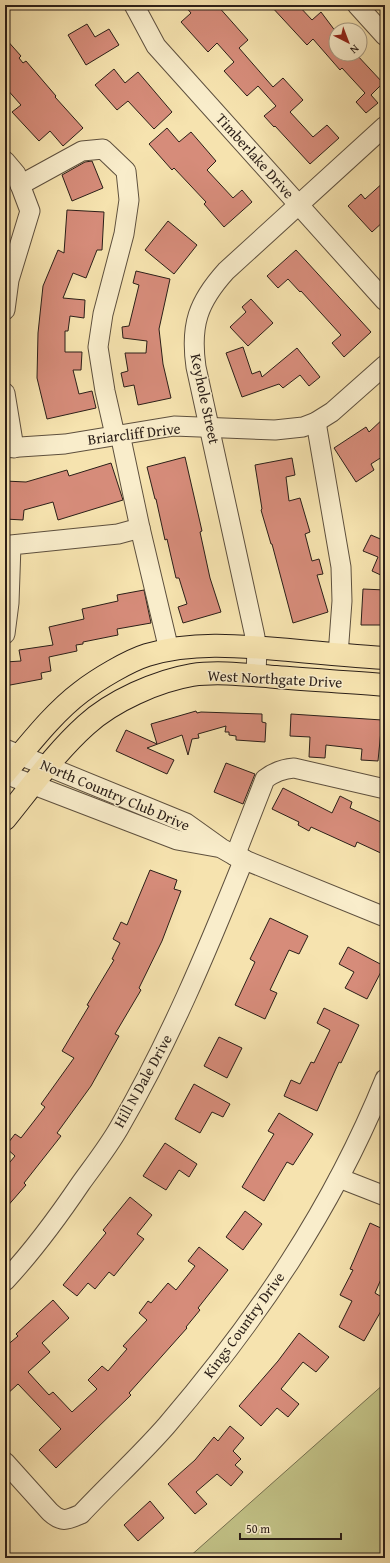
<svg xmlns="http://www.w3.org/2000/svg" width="390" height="1563" viewBox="0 0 390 1563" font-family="'Gentium Book Plus',serif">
<rect width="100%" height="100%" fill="#f6e3af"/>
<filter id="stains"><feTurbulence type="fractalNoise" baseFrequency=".005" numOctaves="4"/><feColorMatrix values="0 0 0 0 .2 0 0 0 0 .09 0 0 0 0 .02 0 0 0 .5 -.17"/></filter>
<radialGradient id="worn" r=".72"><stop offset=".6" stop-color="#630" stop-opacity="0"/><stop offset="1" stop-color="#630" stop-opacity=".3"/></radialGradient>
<path fill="#c2c287" stroke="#767050" d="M385 1383V1558H188Z"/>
<g fill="#d68c7a" stroke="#2b1f18">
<path d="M184 5H217L248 40 239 48 273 87 283 78 303 100 290 112 313 137 327 125 339 138 310 164 275 126 274 127 264 116 276 106 258 86 247 96 224 71 234 62 217 43 208 52 181 22 191 13Z"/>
<path d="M270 5H298L312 20 321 12 336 32V54H356L383 83 371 95 378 103 366 113 356 102 365 93 342 68 340 70 313 39 307 45Z"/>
<path d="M87 24 95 37 109 29 119 45 86 65 68 35Z"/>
<path d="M5 38 21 56 19 58 23 63 26 61 56 96 55 97 83 128 63 146 50 131 39 141 12 112 21 105 5 87Z"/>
<path d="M114 69 125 83 138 72 172 112 154 129 128 101 117 110 95 85Z"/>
<path d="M167 128 179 142 191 132 216 161 207 170 233 198 242 190 252 202 224 227 204 204 206 202 174 168 172 170 149 144Z"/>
<path d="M92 161 103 188 72 201 62 175 85 162Z"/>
<path d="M385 181V220L372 232 348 206 361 194 365 199Z"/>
<path d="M67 210 104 212 102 250H97L86 278 73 273 63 298 85 300 84 318 70 316 68 331H65V352H82L81 370H73L79 394 92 391 96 408 47 419 37 378 38 333 43 286 58 250 64 253Z"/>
<path d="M168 221 197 245 174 274 145 250Z"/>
<path d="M296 250 371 332 344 357 332 343 341 335 301 291 300 292 288 279 278 288 267 276Z"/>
<path d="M136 271 170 279 159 329 163 364 171 398 138 405 134 385 124 387 121 373 128 371 125 353H146L147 341 123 338 122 327 129 326 139 285 133 283Z"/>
<path d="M251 299 273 323 248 346 230 327 246 312 242 307Z"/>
<path d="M243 347 252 374 260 371 262 377 297 348 320 377 309 386 300 375 283 388 279 384 242 397 226 353Z"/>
<path d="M385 417V455L371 464 374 470 356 482 334 448 366 427 369 432Z"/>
<path d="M185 457 202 531 200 532 210 578 221 612 183 623 178 607 187 604 179 578H176L167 539 165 540 156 499H155L147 467Z"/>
<path d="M292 458 295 475 286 477 289 501 300 498 310 532 305 534 312 561 319 559 323 574 317 575 328 612 293 623 272 544H271L261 510 262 509 255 465Z"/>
<path d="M111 463 123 500 58 520 53 502 24 510 23 520 5 519V481L26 482 67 470 69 476Z"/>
<path d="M371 535 385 541V577L372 571 378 557 363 551Z"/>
<path d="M363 589 385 590V625H361Z"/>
<path d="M144 590 151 623 117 629 118 635 83 642V644L76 645 77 651 49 657 51 671 41 673 42 679 5 686V662L21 661 19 650 53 645 49 627 84 619 82 609 118 601 117 595Z"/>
<path d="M196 711 197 713 201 712 262 714V722L266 723 265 742 236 740V736L229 735V732H225L226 726 198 734 199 738 192 739 188 755 182 735 147 748 174 760 167 774 116 751 126 730 157 744 151 724Z"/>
<path d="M291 714 382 720 378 761 361 760 362 749 326 745 325 758 309 757 310 737 290 736Z"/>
<path d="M226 763 255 774 243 804 214 792Z"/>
<path d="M283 788 332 813 340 796 352 802 350 808 385 824V855L357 842 355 847 311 827 309 831 298 825 299 822 272 809Z"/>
<path d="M150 870 177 880 174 889 181 891 162 941 139 988 141 990 115 1034 119 1036 91 1086 57 1133 61 1136 24 1183 26 1185 5 1209V1168L15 1156 5 1147 15 1134 21 1138 45 1107 41 1104 74 1058 62 1051 89 1006 87 1005 114 960 112 959 120 943 113 939 121 922 127 925Z"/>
<path d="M270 918 308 936 299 954 289 950 270 990 277 993 265 1019 235 1005 255 962 250 959Z"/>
<path d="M348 947 384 966 367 999 345 988 354 972 339 964Z"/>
<path d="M324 1008 359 1025 341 1063 339 1062 317 1111 284 1096 291 1080 300 1084 311 1062 314 1063 330 1030 317 1023Z"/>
<path d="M219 1037 242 1048 227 1078 204 1066Z"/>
<path d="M194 1084 230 1104 223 1117 212 1112 200 1133 175 1119Z"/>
<path d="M279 1113 313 1134 293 1165 287 1162 264 1201 242 1187 274 1134 268 1131Z"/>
<path d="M165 1143 197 1164 189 1177 179 1170 166 1190 143 1176Z"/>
<path d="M130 1197 152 1215 137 1234 144 1239 114 1276 109 1272 95 1289 88 1283 77 1296 63 1285 106 1233 103 1230Z"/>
<path d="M245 1211 262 1224 243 1250 226 1237Z"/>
<path d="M370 1223 385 1230V1270L375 1293 385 1299V1304L364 1341 339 1327 352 1301 340 1295 353 1270 350 1269Z"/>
<path d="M199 1247 228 1270 198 1308 200 1310 186 1327 187 1328 129 1393 131 1395 56 1468 39 1450 61 1429 18 1384 5 1396V1347L18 1336 16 1334 53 1300 69 1318 42 1343 50 1352 28 1372 49 1395 53 1392 72 1412 97 1389 88 1380 102 1366 108 1371 127 1349 123 1346 147 1320 139 1313 148 1301 151 1303 168 1283 176 1290 195 1266 188 1261Z"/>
<path d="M299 1333 329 1357 316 1372 303 1362 281 1389 299 1404 288 1417 277 1408 261 1426 239 1406 278 1361Z"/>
<path d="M230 1426 244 1438 233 1451 241 1459 235 1465 243 1472 231 1486 217 1474 196 1492 207 1504 195 1514 168 1484 195 1460 214 1437 218 1441Z"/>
<path d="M150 1501 164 1518 138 1541 124 1525Z"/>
</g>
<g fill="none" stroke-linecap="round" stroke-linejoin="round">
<defs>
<g id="minor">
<path d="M134 5 156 46 385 301"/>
<path d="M357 5 385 36"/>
<path d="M5 161 16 174 30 211 9 280 5 310"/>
<path d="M20 185 82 151 103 149 126 171 129 200 124 234 103 314 98 347 105 391 115 435"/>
<path d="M5 393 14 448"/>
<path d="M316 422 341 567 342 601 338 655"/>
<path d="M120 434 140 528 169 650"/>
<path d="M5 448 65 444 174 426 275 430 303 427 316 422 332 412 385 365"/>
<path d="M5 634 9 603 11 545 118 534 140 528"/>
<path d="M256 675 257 648 254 632 196 367C190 325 198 302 226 271L385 126"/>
<path d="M5 749 186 823 221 848 235 856 385 917"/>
<path d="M5 774 177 840 216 847"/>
<path d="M235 856 265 779C274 772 282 769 294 768L385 789"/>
<path d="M339 1178 385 1196"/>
<path d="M5 1281C33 1251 58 1217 81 1183 94 1165 108 1147 119 1128 169 1042 207 951 244 859"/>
<path d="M5 1462 50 1512C62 1523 67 1520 81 1514 109 1484 140 1456 167 1425 257 1320 333 1208 385 1079"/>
</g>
<g id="major">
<path d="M5 773C28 746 53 713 81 692 98 679 128 661 147 655 193 641 242 646 289 650 321 653 353 656 385 658"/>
<path d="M5 819C31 787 56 752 86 725 112 701 157 681 192 675 218 671 250 675 276 677 313 680 349 682 385 685"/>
</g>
</defs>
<use href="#minor" stroke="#5e503e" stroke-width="21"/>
<use href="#major" stroke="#2b1f18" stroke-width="24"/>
<use href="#minor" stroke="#f9edcb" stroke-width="19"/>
<use href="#major" stroke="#f6e3af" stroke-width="22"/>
</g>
<g text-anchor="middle" stroke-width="3" stroke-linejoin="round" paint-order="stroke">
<g font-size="15" fill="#2b1f18" stroke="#f9edcb">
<text transform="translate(255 156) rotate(48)" y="5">Timberlake Drive</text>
<text transform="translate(205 399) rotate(78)" y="5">Keyhole Street</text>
<text transform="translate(134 434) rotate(-7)" y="5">Briarcliff Drive</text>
<text transform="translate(275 679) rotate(3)" y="5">West Northgate Drive</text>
<text transform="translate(115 795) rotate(23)" y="5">North Country Club Drive</text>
<text transform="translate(143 1081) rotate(-61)" y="5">Hill N Dale Drive</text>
<text transform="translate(244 1325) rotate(-54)" y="5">Kings Country Drive</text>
</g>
</g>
<rect width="390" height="1563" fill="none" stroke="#f6e3af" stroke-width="20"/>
<rect x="6" y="6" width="378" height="1551" fill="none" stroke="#2b1f18" stroke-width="2"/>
<rect x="10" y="10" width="370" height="1543" fill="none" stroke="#2b1f18"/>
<g transform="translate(348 42) rotate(138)"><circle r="19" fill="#f9edcb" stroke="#a79b83"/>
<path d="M0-3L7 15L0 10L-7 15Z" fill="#8f2418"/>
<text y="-6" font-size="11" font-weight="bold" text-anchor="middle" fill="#2b1f18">N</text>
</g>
<path d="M240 1533v6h101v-6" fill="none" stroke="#2b1f18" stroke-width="2"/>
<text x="246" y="1533" font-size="12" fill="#2b1f18" stroke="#f9edcb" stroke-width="3" paint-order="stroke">50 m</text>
<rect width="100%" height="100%" filter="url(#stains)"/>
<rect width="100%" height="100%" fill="url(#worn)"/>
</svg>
